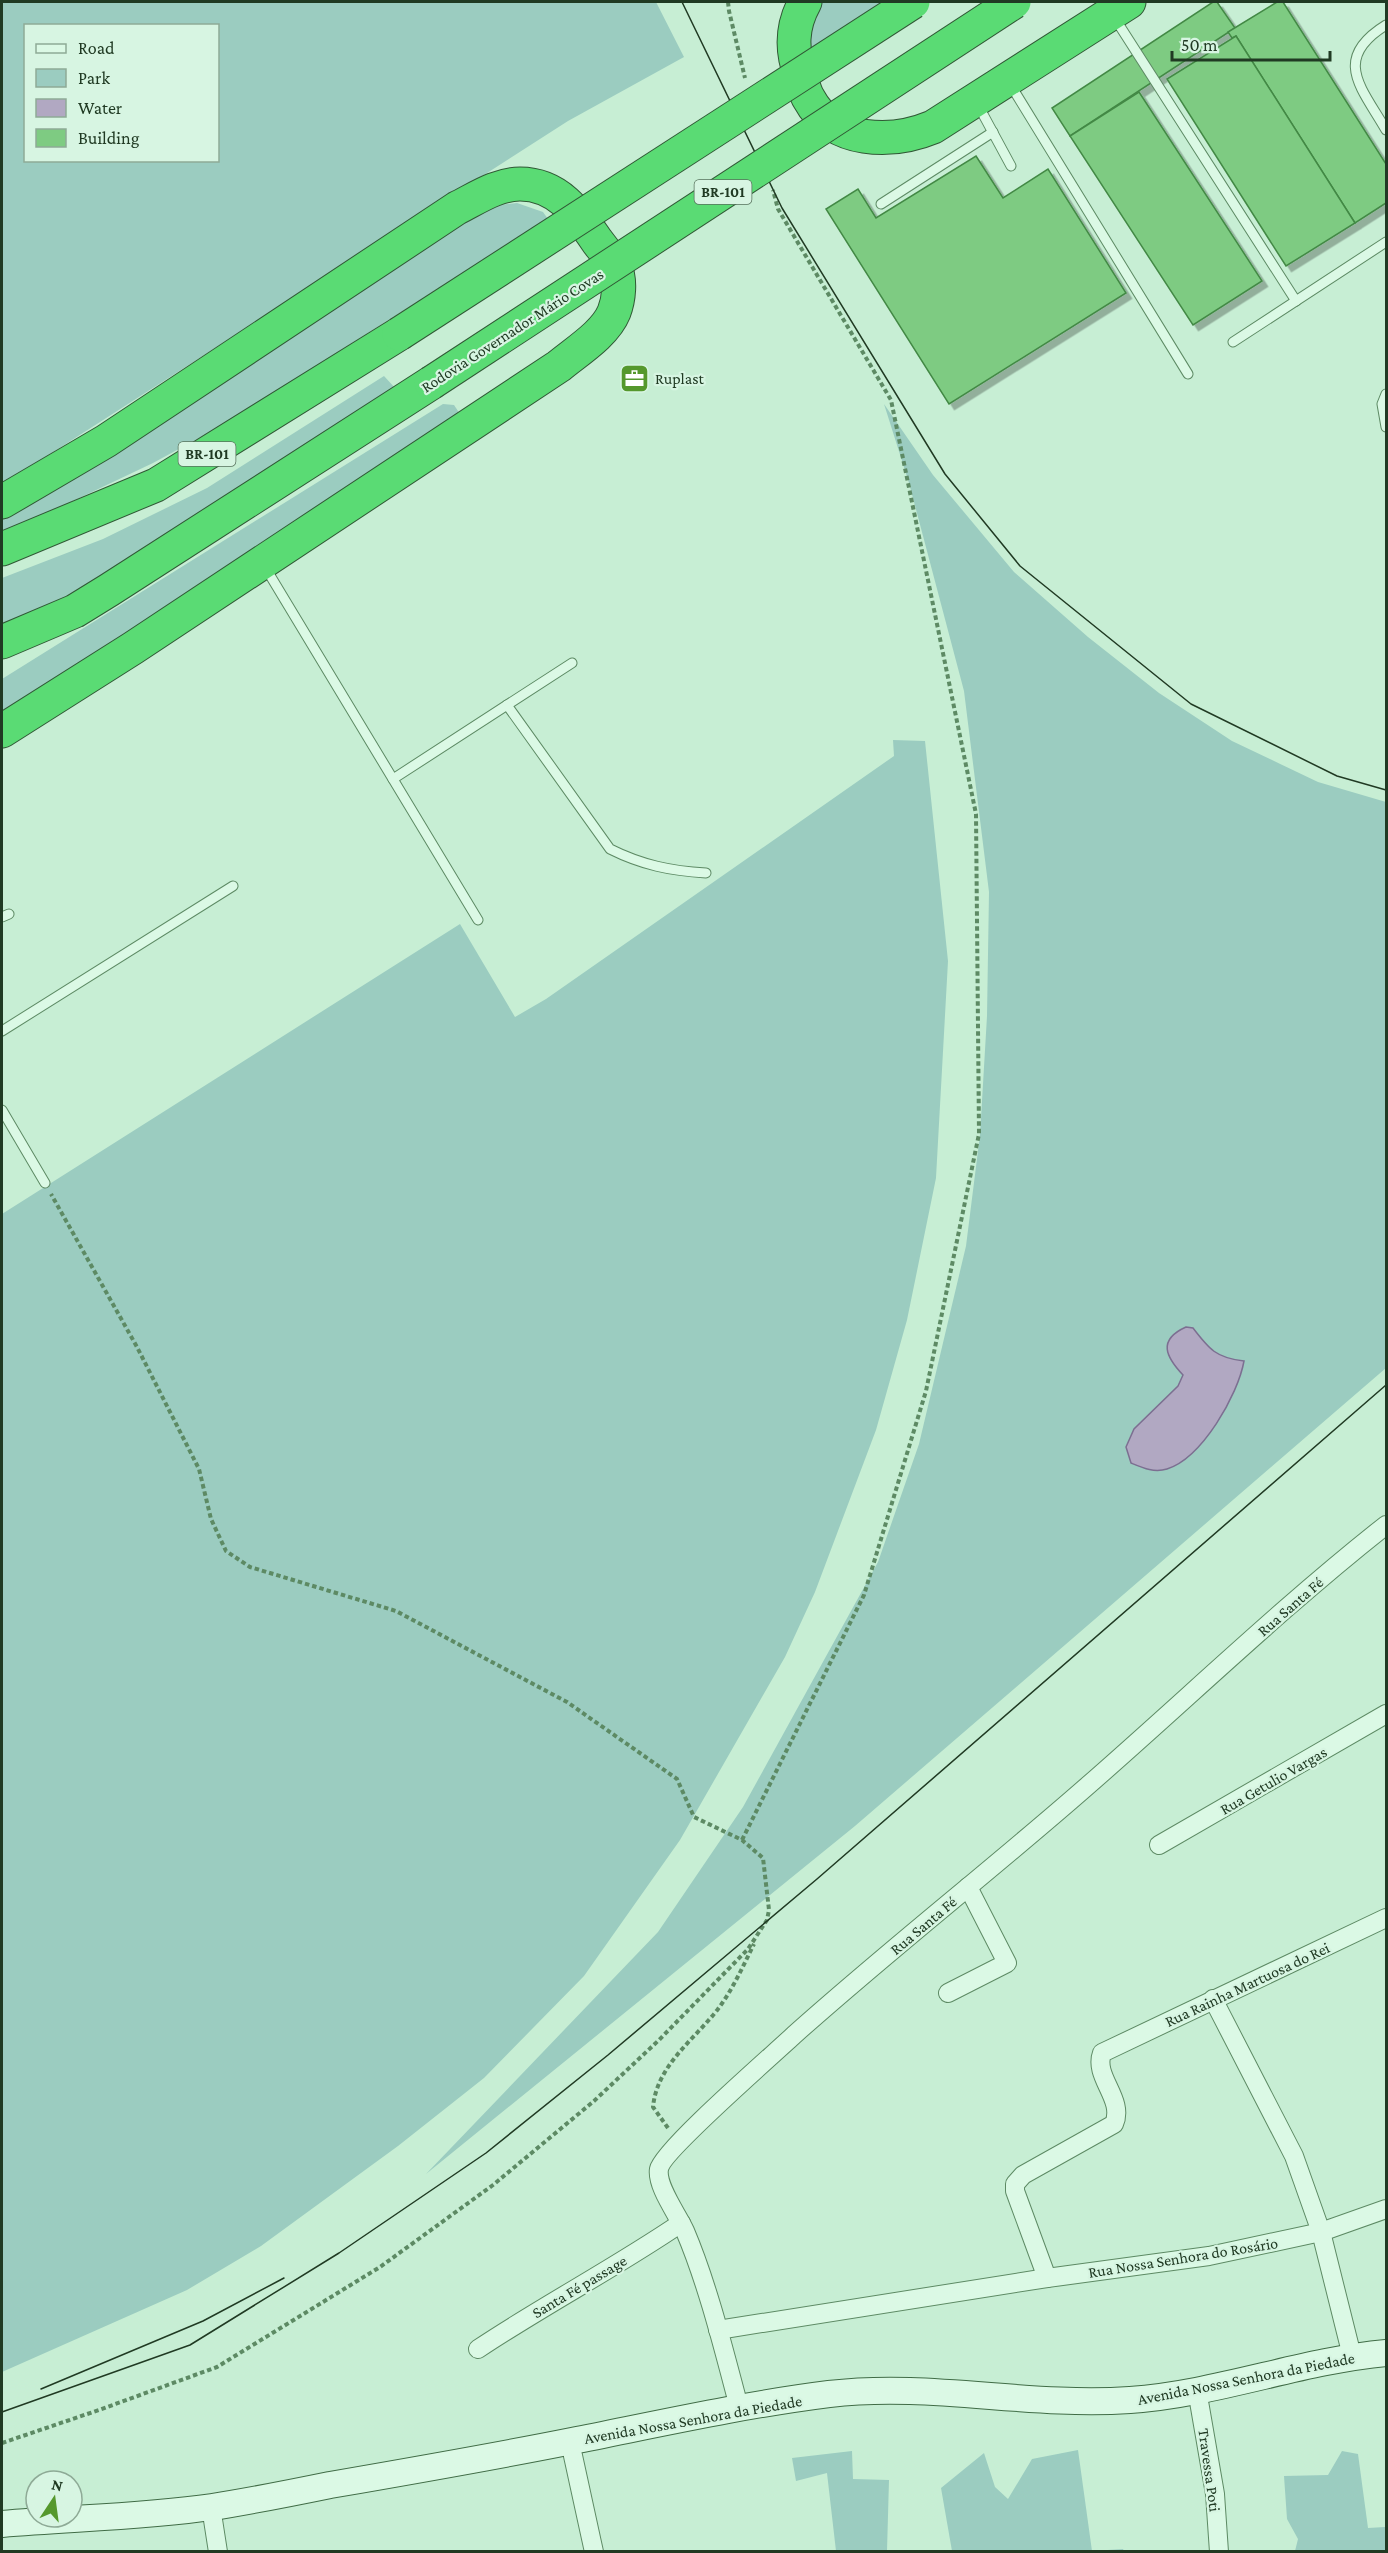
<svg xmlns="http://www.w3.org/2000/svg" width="1388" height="2553" viewBox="0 0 1388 2553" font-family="'Crimson Pro',serif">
<defs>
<filter id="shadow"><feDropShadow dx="5.5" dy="5.5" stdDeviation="0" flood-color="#0004"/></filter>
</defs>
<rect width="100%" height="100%" fill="#c7eed4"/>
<g fill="#9bccc0" fill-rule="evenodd">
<path d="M2 2H656L684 57 568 121 2 485ZM26 26H218V160H26Z"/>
<path d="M814 2H891L805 56Z"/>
<path d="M517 203 543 212 548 219 223 425 153 463 31 521 2 532V520L483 210 497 205Z"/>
<path d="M384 376 396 389 123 566 37 615 2 631V578L103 539 207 488Z"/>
<path d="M443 404 454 405 460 414 2 716V679Z"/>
<path d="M884 404 933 475 1014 572 1088 637 1159 693 1232 741 1318 782 1386 802V1368L855 1826 426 2174 658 1932 743 1807 878 1562 919 1444 966 1246 980 1135 987 1016 989 892 964 691 909 483Z"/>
<path d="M893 740 925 741 948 961 936 1178 907 1320 876 1430 815 1592 785 1657 680 1840 584 1976 484 2078 398 2146 261 2246 187 2290 2 2372V1214L460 924 515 1017 546 999 894 756Z"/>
<path d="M1078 2450 1092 2551 1123 2549 1124 2551H952L941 2488 984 2453 995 2487 1008 2499 1032 2459Z"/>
<path d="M852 2451 853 2479 889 2480 887 2551H836L827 2473 796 2481 792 2458Z"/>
<path d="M1342 2451 1358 2454 1368 2528 1385 2527 1386 2520V2551H1295L1298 2539 1287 2519 1284 2476 1328 2475Z"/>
</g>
<path fill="#b1a8c2" stroke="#7c6f91" stroke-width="1.5" d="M1186 1327 1193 1328C1209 1349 1216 1358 1244 1361 1238 1395 1202 1458 1167 1469 1154 1473 1143 1468 1131 1463L1126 1447 1134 1429 1178 1386 1183 1375C1166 1357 1157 1340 1186 1327Z"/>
<g fill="#7ecb82" stroke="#438945" stroke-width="1.5" filter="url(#shadow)">
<path d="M1213 2H1217L1235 28 1070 136 1052 108Z"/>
<path d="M1277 2H1283L1386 164V203L1355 223 1236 36 1232 38 1228 32Z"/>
<path d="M1236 36 1355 223 1286 266 1167 79Z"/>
<path d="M1139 92 1262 281 1193 325 1070 136Z"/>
<path d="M976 156 1003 198 1048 169 1126 293 949 404 826 209 858 189 876 218Z"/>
</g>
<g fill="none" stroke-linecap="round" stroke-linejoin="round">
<defs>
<g id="lane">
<path d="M1114 17 1296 301"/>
<path d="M1386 25C1331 59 1362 88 1386 130"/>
<path d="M1010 84 1188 374"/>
<path d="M978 105 1011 166"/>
<path d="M881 204 993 132"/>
<path d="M1233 342 1386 242"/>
<path d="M1386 394 1382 404 1386 427"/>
<path d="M265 567 478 920"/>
<path d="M507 705 610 849C642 865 671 871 706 873"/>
<path d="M393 779 572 663"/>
<path d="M2 917 9 914"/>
<path d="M2 1031 233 886"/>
<path d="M2 1110 45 1183"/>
</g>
<g id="street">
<path d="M1159 1845 1386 1714"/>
<path d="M948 1993 1007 1963 968 1887"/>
<path d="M1213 1999 1294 2156 1321 2232 1352 2356"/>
<path d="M1047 2278 1015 2191V2184L1023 2175 1114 2124C1125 2099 1093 2077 1102 2053L1386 1918"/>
<path d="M718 2330 1047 2278 1209 2256 1321 2232 1386 2209"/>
<path d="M478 2349C544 2305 615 2268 681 2223"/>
<path d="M1197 2390 1215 2494 1219 2552"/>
<path d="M739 2407C724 2351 708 2285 685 2231 678 2215 656 2186 659 2169 662 2151 774 2054 794 2035 889 1950 989 1872 1085 1788 1186 1700 1282 1607 1386 1525"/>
<path d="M570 2442 594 2552"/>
<path d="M211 2507 218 2552"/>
</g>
<path id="secondary" d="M2 2524C71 2518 143 2517 212 2507 251 2501 291 2493 330 2485 411 2471 492 2457 572 2441 658 2424 742 2405 829 2394 931 2382 1028 2407 1130 2400 1217 2394 1300 2361 1386 2353"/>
<g id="highway">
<path d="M805 2C791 27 791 51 801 77 803 84 805 93 809 99 833 144 892 144 933 127L1129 2"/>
<path d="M2 502 106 441 457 208C477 198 497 184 520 184 558 184 578 213 597 241 603 249 611 258 615 267 621 280 619 299 614 312 605 334 577 351 559 366L133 648 2 731"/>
<path d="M2 549 156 485 399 334"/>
<path d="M2 642 75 611 109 590 431 383"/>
</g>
</defs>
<use href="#lane" stroke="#5d8a64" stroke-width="11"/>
<use href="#street" stroke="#5d8a64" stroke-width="20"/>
<use href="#secondary" stroke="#406c46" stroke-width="28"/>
<use href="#highway" stroke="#305835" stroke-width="35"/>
<g stroke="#5d8a64" stroke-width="4" stroke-dasharray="4.5 3" stroke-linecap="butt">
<path d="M728 2 729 11 745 78"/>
<path d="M742 1840 864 1595 926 1391 979 1134 976 814 891 400 778 209 773 190"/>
<path d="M668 2128 653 2107C657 2065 694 2040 718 2009 733 1989 743 1966 754 1944"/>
<path d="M2 2443 99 2410 217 2367 380 2267 493 2185 594 2101 659 2040 748 1949 767 1920 769 1910 763 1858 742 1840 694 1817 677 1779 567 1702 396 1611 250 1567 226 1551 211 1519 199 1469 137 1347 51 1194"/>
</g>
<use href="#lane" stroke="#dbf9e5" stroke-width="9"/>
<use href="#street" stroke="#dbf9e5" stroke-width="18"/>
<use href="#secondary" stroke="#dbf9e5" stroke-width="26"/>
<use href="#highway" stroke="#5adb74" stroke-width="33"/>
<g stroke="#203a23" stroke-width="1.5">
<path d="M682 2 782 208 945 474 1020 566 1191 704 1337 776 1386 790"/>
<path d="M41 2389 203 2321 284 2278"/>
<path d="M2 2412 190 2345 339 2253 486 2153 608 2055 817 1879 1386 1385"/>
</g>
<defs>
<g id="highway-bridge">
<path d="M399 334 913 2"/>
<path d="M431 383 1014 2"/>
</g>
</defs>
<use href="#highway-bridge" stroke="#305835" stroke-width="35" stroke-linecap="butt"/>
<use href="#highway-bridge" stroke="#5adb74" stroke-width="33"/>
</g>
<defs>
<symbol id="office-square" viewBox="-11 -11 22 22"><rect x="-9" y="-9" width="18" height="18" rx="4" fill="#55982d" stroke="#d7f5e2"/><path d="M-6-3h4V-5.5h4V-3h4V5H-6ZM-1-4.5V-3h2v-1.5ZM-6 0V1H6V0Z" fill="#fff"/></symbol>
</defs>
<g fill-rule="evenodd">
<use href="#office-square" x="618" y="362" width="33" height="33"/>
</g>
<g text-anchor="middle" stroke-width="4.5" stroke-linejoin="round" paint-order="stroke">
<g fill="#d7f5e2" stroke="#57725c" stroke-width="1.5">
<rect x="694.5" y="180" width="57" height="24" rx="4.5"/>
<rect x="178.5" y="442" width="57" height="24" rx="4.5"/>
</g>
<g font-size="15" font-weight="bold" fill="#203a23">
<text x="723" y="197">BR-101</text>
<text x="207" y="459">BR-101</text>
</g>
<g font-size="16" fill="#203a23" stroke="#d7f5e2">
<text transform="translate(512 330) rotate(-33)" y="6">Rodovia Governador Mário Covas</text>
<text transform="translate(1290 1606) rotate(-41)" y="6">Rua Santa Fé</text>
<text transform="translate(1273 1780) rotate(-30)" y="6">Rua Getulio Vargas</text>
<text transform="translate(923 1925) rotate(-40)" y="6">Rua Santa Fé</text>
<text transform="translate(1247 1984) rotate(-25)" y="6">Rua Rainha Martuosa do Rei</text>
<text transform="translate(1183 2257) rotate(-9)" y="6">Rua Nossa Senhora do Rosário</text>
<text transform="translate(579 2286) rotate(-31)" y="6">Santa Fé passage</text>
<text transform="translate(1246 2378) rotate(-11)" y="6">Avenida Nossa Senhora da Piedade</text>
<text transform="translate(693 2419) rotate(-10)" y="6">Avenida Nossa Senhora da Piedade</text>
<text transform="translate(1210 2470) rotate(82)" y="6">Travessa Poti</text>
</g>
<g font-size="16" fill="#203a23" stroke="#d7f5e2" text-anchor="start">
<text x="655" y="384">Ruplast</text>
</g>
</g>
<rect width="1388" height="2553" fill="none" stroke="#203a23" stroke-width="6"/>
<rect x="24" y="24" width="195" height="138" fill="#d7f5e2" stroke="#8eaa96" stroke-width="1.5"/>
<rect x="36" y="44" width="30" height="9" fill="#dbf9e5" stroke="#8eaa96" stroke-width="1.5"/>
<text x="78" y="54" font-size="18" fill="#203a23">Road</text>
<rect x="36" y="69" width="30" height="18" fill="#9bccc0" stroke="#8eaa96" stroke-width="1.5"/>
<text x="78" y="84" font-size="18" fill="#203a23">Park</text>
<rect x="36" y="99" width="30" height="18" fill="#b1a8c2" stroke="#8eaa96" stroke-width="1.5"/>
<text x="78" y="114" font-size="18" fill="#203a23">Water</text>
<rect x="36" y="129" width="30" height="18" fill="#7ecb82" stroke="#8eaa96" stroke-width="1.5"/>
<text x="78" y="144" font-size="18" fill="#203a23">Building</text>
<g transform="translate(54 2499) rotate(13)"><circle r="28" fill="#d7f5e2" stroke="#8eaa96" stroke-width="1.5"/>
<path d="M0-4.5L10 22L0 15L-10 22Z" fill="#55982d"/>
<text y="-9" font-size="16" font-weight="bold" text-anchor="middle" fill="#203a23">N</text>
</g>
<path d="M1172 51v9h158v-9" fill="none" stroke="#203a23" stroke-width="3"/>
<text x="1181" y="51" font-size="18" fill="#203a23" stroke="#d7f5e2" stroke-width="4.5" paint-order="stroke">50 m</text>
</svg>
